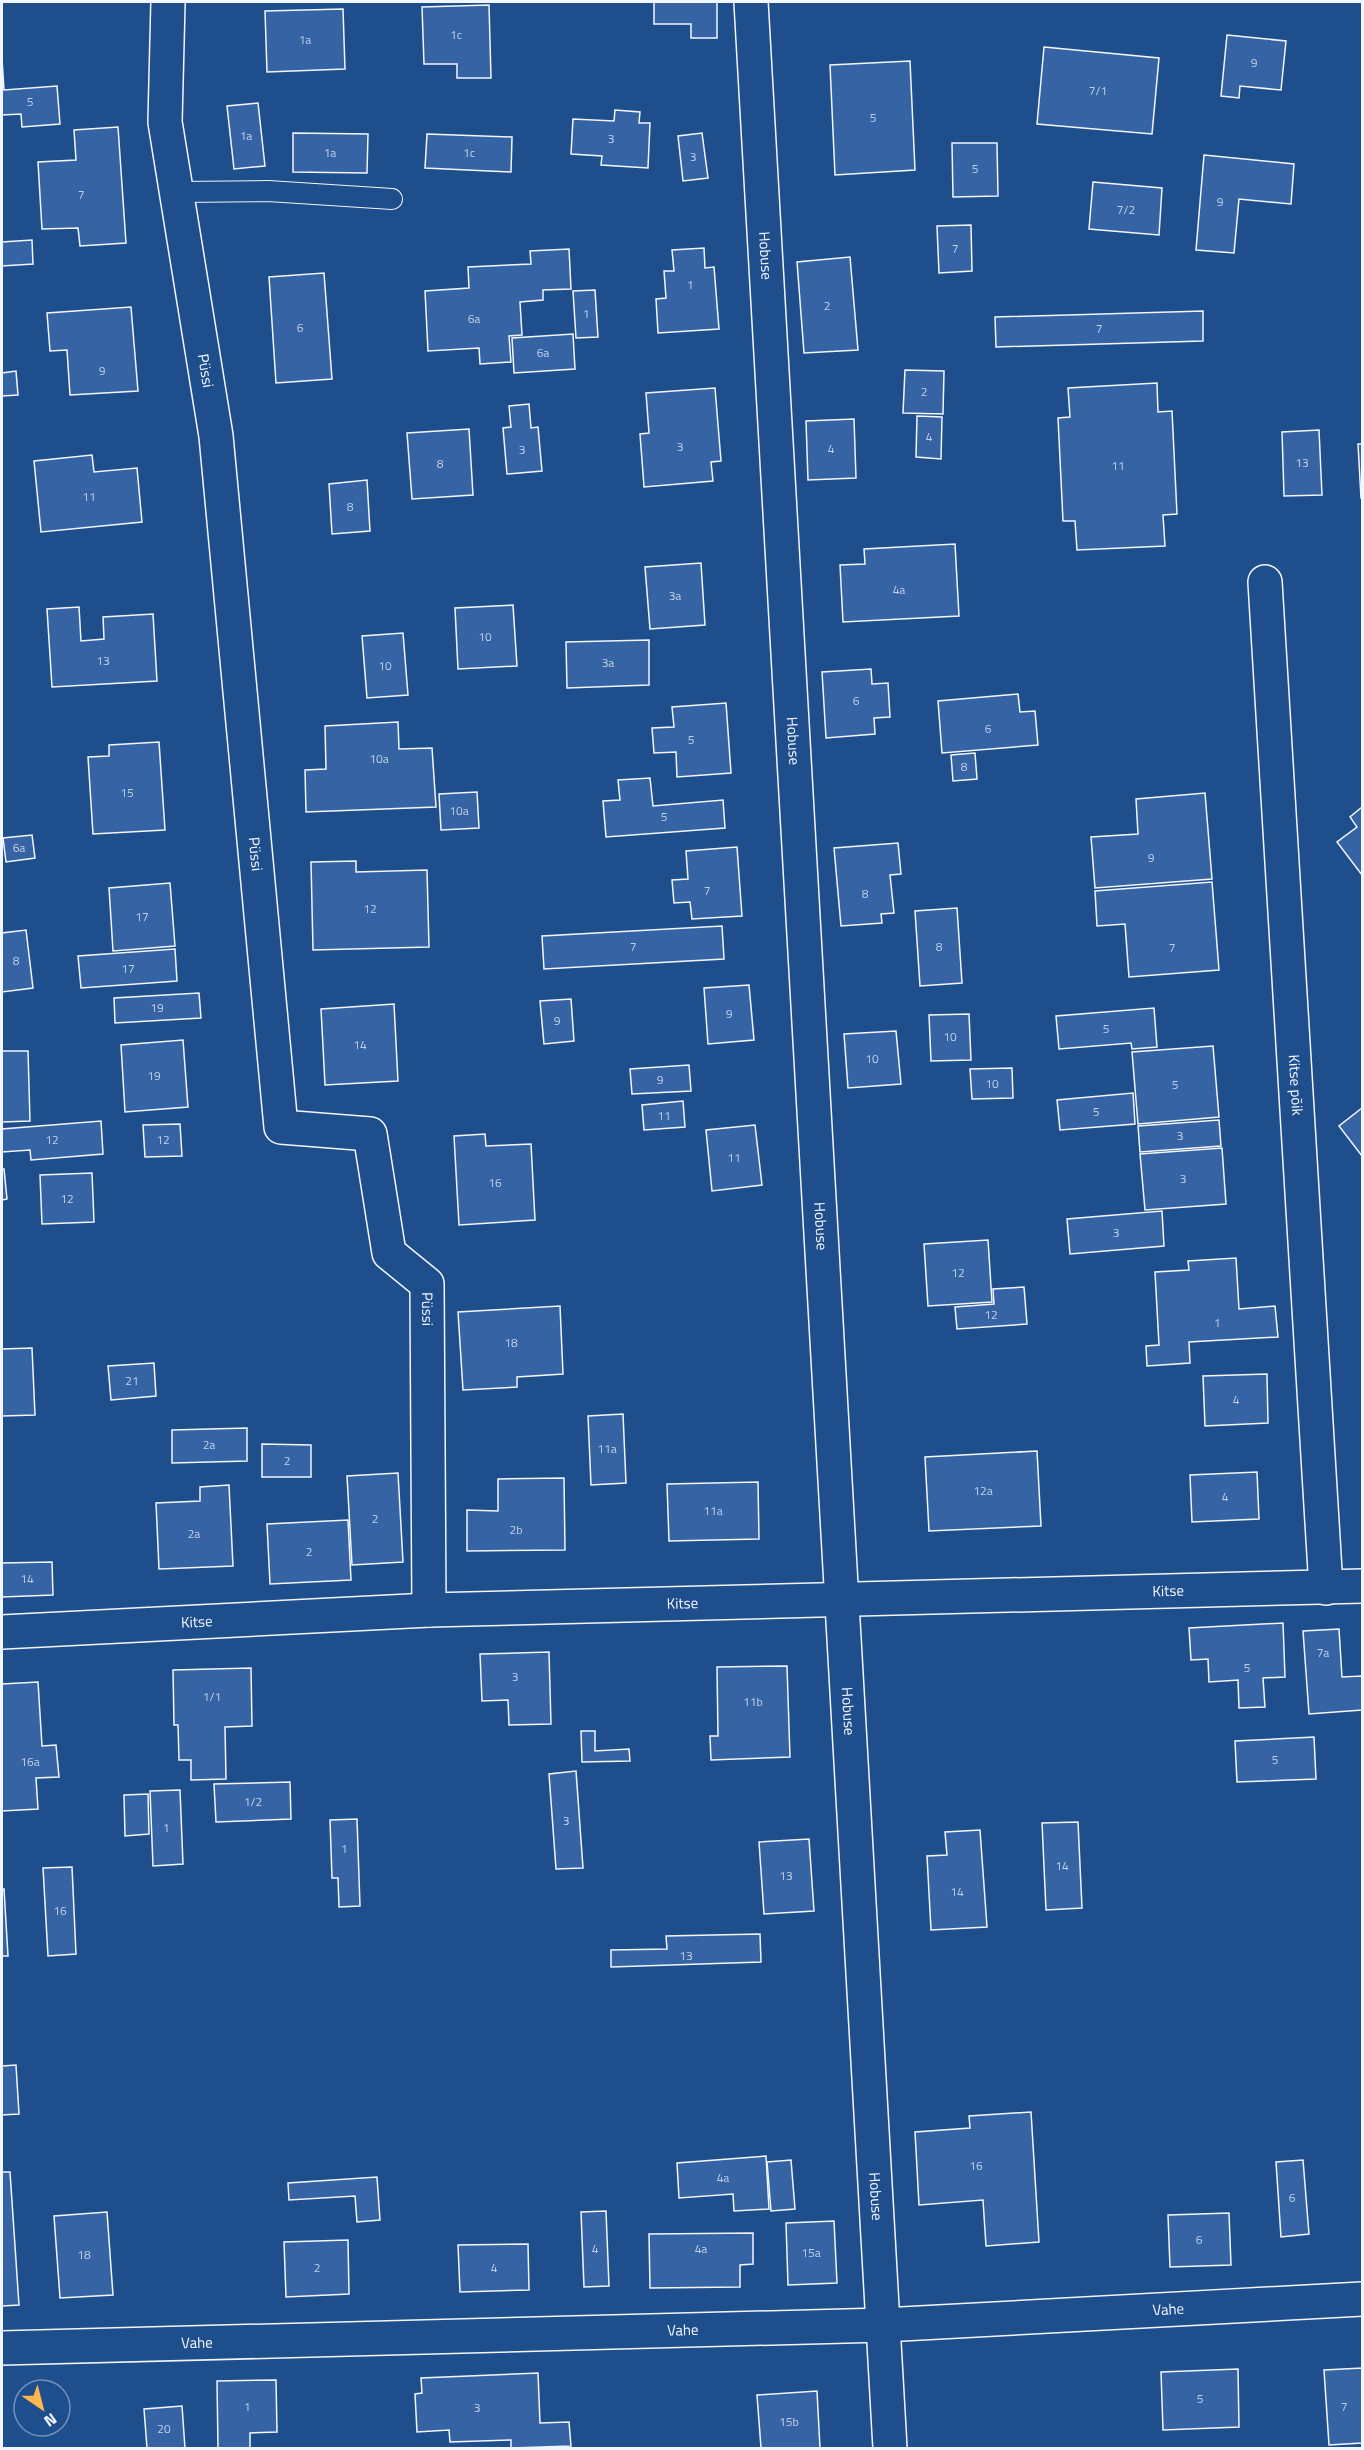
<svg xmlns="http://www.w3.org/2000/svg" width="1364" height="2450" viewBox="0 0 1364 2450" font-family="'Titillium Web',sans-serif">
<rect width="100%" height="100%" fill="#1f4e8c"/>
<g fill="#3563a3" stroke="#f2f6ff" stroke-width="1.5">
<path d="M654 2H717V38H691V24H654Z"/>
<path d="M489 5 491 78H457V64H424L422 7Z"/>
<path d="M343 9 345 69 267 72 265 11Z"/>
<path d="M1227 35 1286 41 1281 90 1240 86 1239 98 1221 96Z"/>
<path d="M1044 47 1159 58 1152 134 1037 124Z"/>
<path d="M2 59 4 90 57 86 60 124 22 127 21 114 2 115Z"/>
<path d="M910 61 915 170 835 175 830 65Z"/>
<path d="M258 103 265 166 234 169 227 106Z"/>
<path d="M615 110 640 112 639 123H650L648 168 601 165 602 156 571 154 573 119 614 121Z"/>
<path d="M118 127 126 243 80 246 78 228 42 229 38 162 76 160 74 130Z"/>
<path d="M293 133 368 134 367 173 293 172Z"/>
<path d="M702 133 708 178 683 181 678 136Z"/>
<path d="M427 134 512 137 511 172 425 168Z"/>
<path d="M952 143H997L998 196 953 197Z"/>
<path d="M1204 155 1294 164 1291 204 1239 199 1234 253 1196 250Z"/>
<path d="M1093 182 1162 188 1159 235 1089 229Z"/>
<path d="M971 225 972 271 939 273 937 226Z"/>
<path d="M32 240 33 264 2 266V242Z"/>
<path d="M704 248 705 268 714 267 719 329 658 333 656 299 666 298 664 271H674L672 250Z"/>
<path d="M569 249 571 289 543 290V300L520 302 522 335 509 336 511 362 480 364 479 348 428 351 425 291 469 288 468 267 531 264 530 251Z"/>
<path d="M850 257 858 350 804 353 797 262Z"/>
<path d="M324 273 332 379 276 383 269 277Z"/>
<path d="M595 290 598 337 576 338 573 291Z"/>
<path d="M131 307 138 391 70 395 67 350 50 351 47 313Z"/>
<path d="M1203 311V341L996 347 995 317Z"/>
<path d="M573 334 575 369 514 373 512 338Z"/>
<path d="M905 370 944 371 943 414 903 413Z"/>
<path d="M16 371 18 395 2 396V373Z"/>
<path d="M1157 383 1158 412 1172 411 1177 514 1163 515 1165 546 1077 550 1075 521H1063L1058 418 1070 417 1068 388Z"/>
<path d="M715 388 721 461 711 462 713 481 644 487 640 434 649 433 646 393Z"/>
<path d="M529 404 531 428 538 427 542 471 507 474 503 428 511 427 509 406Z"/>
<path d="M917 416 942 417 941 459 916 457Z"/>
<path d="M854 419 856 478 808 480 806 421Z"/>
<path d="M469 429 473 495 412 499 407 433Z"/>
<path d="M1319 430 1322 495 1284 496 1282 432Z"/>
<path d="M1358 444H1362V498H1361Z"/>
<path d="M92 455 94 472 137 468 142 522 41 532 34 461Z"/>
<path d="M367 480 370 531 332 534 329 484Z"/>
<path d="M955 544 959 616 843 622 840 565 865 564 864 549Z"/>
<path d="M701 563 705 625 650 629 645 567Z"/>
<path d="M513 605 517 666 458 669 455 608Z"/>
<path d="M79 607 81 641 104 639 103 617 153 614 157 681 52 687 47 609Z"/>
<path d="M403 633 408 695 367 698 362 636Z"/>
<path d="M649 640V685L567 688 566 642Z"/>
<path d="M871 669 872 684 888 683 890 717 874 718 875 734 826 738 822 672Z"/>
<path d="M1018 694 1020 712 1035 711 1038 745 942 753 938 701Z"/>
<path d="M726 703 731 773 677 777 676 752 654 753 652 728 674 727 672 707Z"/>
<path d="M398 722 399 749 432 748 436 807 306 812 305 770 326 769 325 726Z"/>
<path d="M159 742 165 830 93 834 88 757 109 756V745Z"/>
<path d="M975 753 977 779 953 781 951 755Z"/>
<path d="M650 778 653 806 723 800 725 828 606 837 603 801 620 800 618 780Z"/>
<path d="M477 792 479 828 441 830 439 794Z"/>
<path d="M1205 793 1212 879 1095 888 1091 837 1138 834 1136 799Z"/>
<path d="M1362 807V875L1337 842 1357 827 1350 817Z"/>
<path d="M32 835 35 858 6 862 3 838Z"/>
<path d="M898 843 901 874 890 875 894 913 881 914 882 923 841 926 834 848Z"/>
<path d="M737 847 742 916 692 919 690 902 674 903 672 880 688 879 686 851Z"/>
<path d="M356 861V872L427 870 429 947 313 950 311 862Z"/>
<path d="M1212 882 1219 970 1129 977 1125 924 1097 926 1095 891Z"/>
<path d="M170 883 175 946 113 951 109 888Z"/>
<path d="M957 908 962 983 920 986 915 911Z"/>
<path d="M722 926 724 959 544 969 542 936Z"/>
<path d="M26 930 33 988 2 992V933Z"/>
<path d="M175 949 177 981 81 988 78 956Z"/>
<path d="M749 985 754 1040 708 1044 704 988Z"/>
<path d="M199 993 201 1018 115 1023 114 998Z"/>
<path d="M571 999 574 1041 544 1044 540 1001Z"/>
<path d="M394 1004 398 1081 325 1085 321 1009Z"/>
<path d="M1154 1008 1157 1047 1132 1049 1131 1043 1059 1049 1056 1016Z"/>
<path d="M969 1014 971 1060 931 1061 929 1015Z"/>
<path d="M896 1031 901 1084 848 1088 844 1034Z"/>
<path d="M183 1040 188 1107 125 1112 121 1045Z"/>
<path d="M1213 1046 1219 1117 1138 1124 1132 1052Z"/>
<path d="M2 1051H28L30 1121 2 1122Z"/>
<path d="M689 1065 691 1091 632 1094 630 1069Z"/>
<path d="M1012 1068 1013 1098 972 1099 970 1069Z"/>
<path d="M1133 1093 1135 1124 1060 1130 1057 1100Z"/>
<path d="M683 1101 685 1127 644 1130 642 1105Z"/>
<path d="M1362 1108V1156L1339 1126Z"/>
<path d="M1219 1120 1221 1146 1140 1152 1138 1126Z"/>
<path d="M101 1121 103 1154 31 1160 30 1150 2 1152V1129Z"/>
<path d="M180 1124 182 1156 145 1157 143 1125Z"/>
<path d="M755 1125 762 1185 712 1191 706 1130Z"/>
<path d="M485 1134 486 1146 531 1144 535 1220 459 1225 454 1136Z"/>
<path d="M1222 1148 1226 1204 1145 1210 1140 1154Z"/>
<path d="M2 1169H4L7 1199 2 1200Z"/>
<path d="M92 1173 94 1222 42 1224 40 1175Z"/>
<path d="M1162 1211 1164 1246 1070 1254 1067 1219Z"/>
<path d="M988 1240 992 1302 928 1306 924 1244Z"/>
<path d="M1236 1258 1239 1309 1275 1306 1278 1337 1189 1342 1190 1363 1147 1366 1146 1346 1159 1345 1155 1272 1189 1270 1188 1261Z"/>
<path d="M1024 1287 1027 1324 957 1329 955 1307 994 1304 993 1289Z"/>
<path d="M560 1306 563 1374 517 1377V1387L463 1390 458 1312Z"/>
<path d="M32 1348 35 1415 2 1416V1349Z"/>
<path d="M154 1363 156 1396 111 1400 108 1366Z"/>
<path d="M1267 1374 1268 1423 1205 1426 1203 1376Z"/>
<path d="M623 1414 626 1483 591 1485 588 1416Z"/>
<path d="M247 1428V1461L172 1463V1430Z"/>
<path d="M262 1444 311 1445V1477H262Z"/>
<path d="M1037 1451 1041 1526 929 1531 925 1457Z"/>
<path d="M1257 1472 1259 1519 1192 1522 1190 1475Z"/>
<path d="M398 1473 403 1562 352 1565 347 1476Z"/>
<path d="M564 1478 565 1550 467 1551V1510L498 1511V1479Z"/>
<path d="M758 1482 759 1539 669 1541 667 1484Z"/>
<path d="M229 1485 233 1566 159 1569 156 1503 200 1501V1487Z"/>
<path d="M348 1520 351 1580 270 1584 267 1524Z"/>
<path d="M52 1562 53 1595 2 1597V1563Z"/>
<path d="M1283 1623 1285 1677 1263 1678 1265 1707 1239 1708 1238 1680 1209 1682 1208 1659 1191 1660 1189 1628Z"/>
<path d="M1339 1629 1342 1677 1362 1676V1710L1309 1714 1303 1631Z"/>
<path d="M549 1652 551 1724 509 1725 508 1700 482 1701 480 1654Z"/>
<path d="M787 1666 790 1757 711 1760 710 1736H718L717 1667Z"/>
<path d="M251 1668 252 1726 225 1727 226 1779 191 1780V1760H179L178 1725H174L173 1670Z"/>
<path d="M38 1682 42 1746 56 1745 59 1777 36 1778 38 1809 2 1811V1684Z"/>
<path d="M581 1731H595V1751L629 1749 630 1761 582 1762Z"/>
<path d="M1314 1737 1316 1779 1237 1782 1235 1741Z"/>
<path d="M576 1771 583 1868 556 1869 549 1774Z"/>
<path d="M290 1782 291 1819 216 1822 214 1784Z"/>
<path d="M180 1790 183 1864 153 1866 150 1791Z"/>
<path d="M148 1794 149 1834 125 1836 124 1795Z"/>
<path d="M357 1819 360 1906 339 1907 338 1878H332L330 1820Z"/>
<path d="M1078 1822 1082 1908 1046 1910 1042 1823Z"/>
<path d="M980 1830 987 1927 931 1930 927 1856 947 1855 945 1832Z"/>
<path d="M809 1839 814 1911 764 1914 759 1842Z"/>
<path d="M72 1867 76 1954 48 1956 43 1868Z"/>
<path d="M4 1889 8 1956H2V1890Z"/>
<path d="M760 1934 761 1962 611 1967V1950L667 1949 666 1936Z"/>
<path d="M16 2065 19 2114 2 2115V2066Z"/>
<path d="M1031 2112 1039 2242 986 2246 983 2200 919 2205 915 2132 970 2128 969 2116Z"/>
<path d="M766 2156 769 2209 734 2211 733 2194 679 2198 677 2163Z"/>
<path d="M791 2160 795 2209 771 2211 767 2162Z"/>
<path d="M1303 2160 1309 2234 1281 2237 1276 2162Z"/>
<path d="M2 2172H10L19 2305 2 2306Z"/>
<path d="M377 2177 380 2220 357 2222 355 2196 289 2200 288 2183Z"/>
<path d="M606 2211 609 2286 584 2287 581 2212Z"/>
<path d="M107 2212 113 2295 60 2298 54 2216Z"/>
<path d="M1229 2213 1231 2265 1170 2267 1168 2215Z"/>
<path d="M834 2221 837 2283 788 2285 786 2223Z"/>
<path d="M753 2233V2264L740 2265V2287L650 2288 649 2234Z"/>
<path d="M348 2240 349 2294 286 2297 284 2242Z"/>
<path d="M528 2244 529 2290 460 2292 458 2245Z"/>
<path d="M1362 2368V2443L1329 2445 1324 2370Z"/>
<path d="M1238 2369 1239 2427 1163 2430 1161 2372Z"/>
<path d="M538 2373 540 2423 569 2422 571 2446 511 2448V2440L450 2442 449 2430 417 2432 415 2394 422 2393 421 2378Z"/>
<path d="M276 2380 277 2432 250 2433V2448H218L217 2381Z"/>
<path d="M817 2391 820 2448H761L757 2395Z"/>
<path d="M182 2406 185 2448H147L144 2409Z"/>
</g>
<g fill="none" stroke-linecap="round" stroke-linejoin="round">
<defs>
<path id="lane" d="M176 192 268 191 392 199"/>
<g id="street">
<path id="s1" d="M168 2 165 122 216 436 281 1127 370 1134 389 1253 427 1284 429 1610"/>
<path id="s2" d="M751 2 890 2448"/>
<path id="s3" d="M1265 582 1326 1588"/>
<path id="s4" d="M2 1632 429 1610 1362 1586"/>
<path id="s5" d="M2 2348 883 2325 1362 2299"/>
</g>
</defs>
<use href="#lane" stroke="#f2f6ff" stroke-width="22"/>
<use href="#street" stroke="#f2f6ff" stroke-width="36"/>
<use href="#lane" stroke="#1f4e8c" stroke-width="20"/>
<use href="#street" stroke="#1f4e8c" stroke-width="33"/>
</g>
<g text-anchor="middle" stroke-width="4.5" stroke-linejoin="round" paint-order="stroke">
<g font-size="12" fill="#c3d1e8">
<text x="456" y="39">1c</text>
<text x="305" y="44">1a</text>
<text x="1254" y="67">9</text>
<text x="1098" y="95">7/1</text>
<text x="30" y="106">5</text>
<text x="873" y="122">5</text>
<text x="246" y="140">1a</text>
<text x="611" y="143">3</text>
<text x="330" y="157">1a</text>
<text x="469" y="157">1c</text>
<text x="693" y="161">3</text>
<text x="975" y="173">5</text>
<text x="81" y="199">7</text>
<text x="1220" y="206">9</text>
<text x="1126" y="214">7/2</text>
<text x="955" y="253">7</text>
<text x="690" y="289">1</text>
<text x="827" y="310">2</text>
<text x="586" y="318">1</text>
<text x="474" y="323">6a</text>
<text x="300" y="332">6</text>
<text x="1099" y="333">7</text>
<text x="543" y="357">6a</text>
<text x="102" y="375">9</text>
<text x="924" y="396">2</text>
<text x="929" y="441">4</text>
<text x="680" y="451">3</text>
<text x="831" y="453">4</text>
<text x="522" y="454">3</text>
<text x="1302" y="467">13</text>
<text x="440" y="468">8</text>
<text x="1118" y="470">11</text>
<text x="89" y="501">11</text>
<text x="350" y="511">8</text>
<text x="899" y="594">4a</text>
<text x="675" y="600">3a</text>
<text x="485" y="641">10</text>
<text x="103" y="665">13</text>
<text x="608" y="667">3a</text>
<text x="385" y="670">10</text>
<text x="856" y="705">6</text>
<text x="988" y="733">6</text>
<text x="691" y="744">5</text>
<text x="379" y="763">10a</text>
<text x="964" y="771">8</text>
<text x="127" y="797">15</text>
<text x="459" y="815">10a</text>
<text x="664" y="821">5</text>
<text x="19" y="852">6a</text>
<text x="1151" y="862">9</text>
<text x="707" y="895">7</text>
<text x="865" y="898">8</text>
<text x="370" y="913">12</text>
<text x="142" y="921">17</text>
<text x="633" y="951">7</text>
<text x="939" y="951">8</text>
<text x="1172" y="952">7</text>
<text x="16" y="965">8</text>
<text x="128" y="973">17</text>
<text x="157" y="1012">19</text>
<text x="729" y="1018">9</text>
<text x="557" y="1025">9</text>
<text x="1106" y="1033">5</text>
<text x="950" y="1041">10</text>
<text x="360" y="1049">14</text>
<text x="872" y="1063">10</text>
<text x="154" y="1080">19</text>
<text x="660" y="1084">9</text>
<text x="992" y="1088">10</text>
<text x="1175" y="1089">5</text>
<text x="1096" y="1116">5</text>
<text x="664" y="1120">11</text>
<text x="1180" y="1140">3</text>
<text x="52" y="1144">12</text>
<text x="163" y="1144">12</text>
<text x="734" y="1162">11</text>
<text x="1183" y="1183">3</text>
<text x="495" y="1187">16</text>
<text x="67" y="1203">12</text>
<text x="1116" y="1237">3</text>
<text x="958" y="1277">12</text>
<text x="991" y="1319">12</text>
<text x="1217" y="1327">1</text>
<text x="511" y="1347">18</text>
<text x="132" y="1385">21</text>
<text x="1236" y="1404">4</text>
<text x="209" y="1449">2a</text>
<text x="607" y="1453">11a</text>
<text x="287" y="1465">2</text>
<text x="983" y="1495">12a</text>
<text x="1225" y="1501">4</text>
<text x="713" y="1515">11a</text>
<text x="375" y="1523">2</text>
<text x="516" y="1534">2b</text>
<text x="194" y="1538">2a</text>
<text x="309" y="1556">2</text>
<text x="27" y="1583">14</text>
<text x="1323" y="1657">7a</text>
<text x="1247" y="1672">5</text>
<text x="515" y="1681">3</text>
<text x="212" y="1701">1/1</text>
<text x="753" y="1706">11b</text>
<text x="1275" y="1764">5</text>
<text x="30" y="1766">16a</text>
<text x="253" y="1806">1/2</text>
<text x="566" y="1825">3</text>
<text x="166" y="1832">1</text>
<text x="344" y="1853">1</text>
<text x="1062" y="1870">14</text>
<text x="786" y="1880">13</text>
<text x="957" y="1896">14</text>
<text x="60" y="1915">16</text>
<text x="686" y="1960">13</text>
<text x="976" y="2170">16</text>
<text x="723" y="2182">4a</text>
<text x="1292" y="2202">6</text>
<text x="1199" y="2244">6</text>
<text x="595" y="2253">4</text>
<text x="701" y="2253">4a</text>
<text x="811" y="2257">15a</text>
<text x="84" y="2259">18</text>
<text x="317" y="2272">2</text>
<text x="494" y="2272">4</text>
<text x="1200" y="2403">5</text>
<text x="247" y="2411">1</text>
<text x="1344" y="2411">7</text>
<text x="477" y="2412">3</text>
<text x="789" y="2426">15b</text>
<text x="164" y="2433">20</text>
</g>
<g font-size="15" fill="#f2f6ff" stroke="#1f4e8c">
<text dy="5" stroke="none"><textPath href="#s2" startOffset="254">Hobuse</textPath></text>
<text dy="5" stroke="none"><textPath href="#s1" startOffset="372">Püssi</textPath></text>
<text dy="5" stroke="none"><textPath href="#s2" startOffset="740">Hobuse</textPath></text>
<text dy="5" stroke="none"><textPath href="#s1" startOffset="858">Püssi</textPath></text>
<text dy="5" stroke="none"><textPath href="#s3" startOffset="504">Kitse põik</textPath></text>
<text dy="5" stroke="none"><textPath href="#s2" startOffset="1226">Hobuse</textPath></text>
<text dy="5" stroke="none"><textPath href="#s1" startOffset="1416">Püssi</textPath></text>
<text dy="5" stroke="none"><textPath href="#s4" startOffset="1167">Kitse</textPath></text>
<text dy="5" stroke="none"><textPath href="#s4" startOffset="681">Kitse</textPath></text>
<text dy="5" stroke="none"><textPath href="#s4" startOffset="195">Kitse</textPath></text>
<text dy="5" stroke="none"><textPath href="#s2" startOffset="1712">Hobuse</textPath></text>
<text dy="5" stroke="none"><textPath href="#s2" startOffset="2198">Hobuse</textPath></text>
<text dy="5" stroke="none"><textPath href="#s5" startOffset="1167">Vahe</textPath></text>
<text dy="5" stroke="none"><textPath href="#s5" startOffset="681">Vahe</textPath></text>
<text dy="5" stroke="none"><textPath href="#s5" startOffset="195">Vahe</textPath></text>
</g>
</g>
<rect width="1364" height="2450" fill="none" stroke="#f2f6ff" stroke-width="6"/>
<g transform="translate(42 2408) rotate(145)"><circle r="28" fill="#1f4e8c" stroke="#7391ba" stroke-width="1.5"/>
<path d="M0-4.5L10 22L0 15L-10 22Z" fill="#ffb74d"/>
<text y="-9" font-size="16" font-weight="bold" text-anchor="middle" fill="#f2f6ff">N</text>
</g>
</svg>
